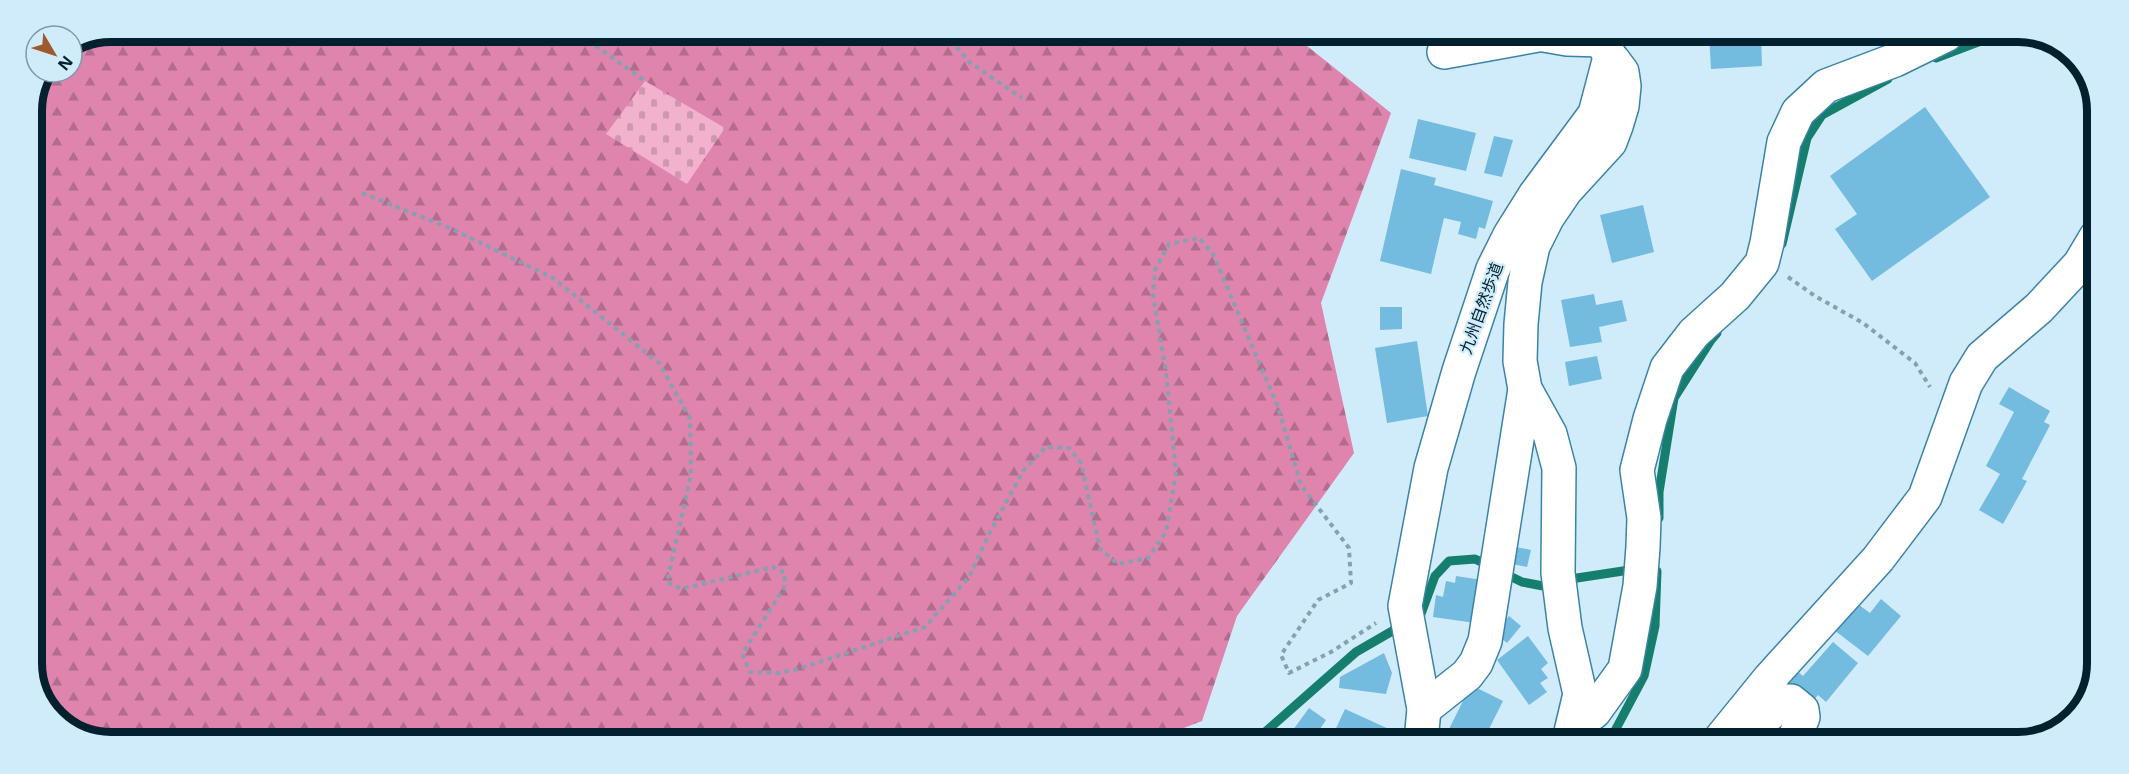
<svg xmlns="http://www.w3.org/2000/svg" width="2129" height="774" viewBox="0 0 2129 774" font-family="'Open Sans','Noto Sans JP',sans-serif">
<defs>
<pattern id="forest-firs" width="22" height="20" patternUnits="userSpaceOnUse" patternTransform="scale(1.5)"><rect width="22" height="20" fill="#de84ad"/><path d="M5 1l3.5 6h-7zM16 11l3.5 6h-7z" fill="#b26c8d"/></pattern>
<pattern id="cemetery-stones" width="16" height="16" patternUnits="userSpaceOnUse" patternTransform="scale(1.5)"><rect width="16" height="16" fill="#f2b1cc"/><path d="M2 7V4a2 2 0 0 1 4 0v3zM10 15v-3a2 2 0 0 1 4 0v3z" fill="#ce98b0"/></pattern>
</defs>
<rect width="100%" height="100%" fill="#d0ecfb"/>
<path fill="url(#forest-firs)" d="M111 32 1292 34 1391 113 1321 303 1354 453 1237 616 1202 721 1150 741 86 738 48 712 32 669V106L47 72H72V48Z"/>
<path fill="url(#cemetery-stones)" d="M645 81 725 128 687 184 606 134Z"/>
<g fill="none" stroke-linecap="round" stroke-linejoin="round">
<g stroke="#167e6d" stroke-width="9">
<path d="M1936 58 1994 36"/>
<path d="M1782 244 1807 138 1822 115 1888 79"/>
<path d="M1659 518V492L1674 398 1711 340 1717 333"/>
<path d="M1416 617 1421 614 1435 576 1449 561 1475 559 1522 582 1543 586 1577 578 1636 569"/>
<path d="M1255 741 1356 652 1401 626"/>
<path d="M1609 742 1644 676 1655 626 1657 571"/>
</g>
</g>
<g fill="#74bbe0">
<path d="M1709 35H1761L1762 66 1711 69Z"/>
<path d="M1925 107 1990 197 1872 281 1835 229 1857 214 1830 176Z"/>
<path d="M1418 119 1476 133 1466 171 1409 158Z"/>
<path d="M1494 136 1513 140 1502 177 1484 173Z"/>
<path d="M1401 169 1436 178 1434 185 1493 201 1485 229 1479 227 1476 239 1458 234 1461 222 1444 218 1431 274 1380 261Z"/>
<path d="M1643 205 1654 252 1612 263 1600 215Z"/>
<path d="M1594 294 1596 305 1622 300 1627 321 1599 327 1602 342 1570 347 1561 300Z"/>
<path d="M1380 307H1402V329L1380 330Z"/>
<path d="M1417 341 1428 416 1387 423 1375 348Z"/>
<path d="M1597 356 1602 379 1569 386 1565 362Z"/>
<path d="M2009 387 2050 411 2044 422 2050 425 2022 479 2027 481 2003 524 1979 510 2000 474 1986 466 2014 412 1999 404Z"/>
<path d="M1511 546 1531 550 1527 567 1507 563Z"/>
<path d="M1456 576 1482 580 1475 623 1433 617 1436 595 1443 597 1446 581 1455 583Z"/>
<path d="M1881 599 1901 616 1868 656 1834 630 1855 602 1870 613Z"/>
<path d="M1509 616 1521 626 1507 643 1495 633Z"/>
<path d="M1528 636 1548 663 1541 669 1548 678 1540 683 1547 692 1529 705 1497 660Z"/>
<path d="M1833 642 1858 663 1826 702 1818 695 1811 703 1788 683 1798 672 1803 676Z"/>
<path d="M1384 653 1392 673 1386 694 1339 688 1340 677Z"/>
<path d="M1471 685 1503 701 1483 741H1443Z"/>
<path d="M1309 708 1326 720 1312 741H1285Z"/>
<path d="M1345 709 1389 729 1383 741H1330Z"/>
</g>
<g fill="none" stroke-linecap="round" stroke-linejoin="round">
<defs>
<g id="minor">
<path d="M1544 35 1567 39 1602 40"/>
<path d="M1444 52 1538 35"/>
<path d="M1424 709 1467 675 1476 663 1485 641 1525 389"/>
<path d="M1573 728 1594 712 1625 669 1640 586 1643 547 1644 518 1637 470 1650 419 1667 368 1694 333 1735 296 1762 263 1767 243 1784 142 1798 112 1826 86 1895 60 1946 35"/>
<path d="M1570 736 1580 694 1565 628 1558 573 1559 468 1550 434 1525 389 1520 361 1521 324 1525 282 1533 246 1547 218 1566 190 1610 142 1616 126 1622 106 1624 86 1622 72 1613 60"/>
<path d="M1743 739 1783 701H1791L1802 710 1803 717 1793 742"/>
<path d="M1421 741 1424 709 1405 606 1431 468 1459 371 1493 269 1510 235 1535 195 1595 114 1610 57 1602 40 1601 35"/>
<path d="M1718 742 1770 678 1878 559 1925 497 1966 383 1982 357 2039 308 2080 264 2096 237"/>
</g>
</defs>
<use href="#minor" stroke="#3b83a6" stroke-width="36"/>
<g stroke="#85a1b0" stroke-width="4" stroke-dasharray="4.5 4.5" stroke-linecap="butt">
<path d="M584 33 586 39 645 81"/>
<path d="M945 33 969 62 1022 98"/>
<path d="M405 38 437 32"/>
<path d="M362 193 452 229 553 278 659 363 690 418 691 475 667 582 681 589 773 567 785 573 784 588 742 654 750 672 778 673 798 669 925 627 969 577 989 534 1023 471 1046 447 1069 448 1081 463 1100 549 1118 564 1148 558 1166 532 1176 473 1166 372 1153 295 1155 270 1169 244 1199 238 1213 254 1278 407 1301 485 1349 548 1351 583 1318 600 1281 655 1289 673 1331 652 1376 623"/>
<path d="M1788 277 1815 296 1863 323 1915 363 1930 387"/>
</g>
<use href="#minor" stroke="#fff" stroke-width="33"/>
</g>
<g text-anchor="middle" stroke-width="4.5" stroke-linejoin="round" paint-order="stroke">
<g font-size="16" fill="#02202e" stroke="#d0ecfb">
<text transform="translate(1481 308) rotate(-70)" y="6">九州自然歩道</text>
</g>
</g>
<path d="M0 0H2129V774H0ZM111 42H2018A69 69 0 0 1 2087 111V663A69 69 0 0 1 2018 732H111A69 69 0 0 1 42 663V111A69 69 0 0 1 111 42Z" fill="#d0ecfb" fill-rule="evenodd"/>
<path fill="none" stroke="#02202e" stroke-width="8" d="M111 42H2018A69 69 0 0 1 2087 111V663A69 69 0 0 1 2018 732H111A69 69 0 0 1 42 663V111A69 69 0 0 1 111 42Z"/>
<g transform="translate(54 54) rotate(129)"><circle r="28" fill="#d0ecfb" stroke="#7e9aa9" stroke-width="1.5"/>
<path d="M0-4.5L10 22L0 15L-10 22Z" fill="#9e5a2c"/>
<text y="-9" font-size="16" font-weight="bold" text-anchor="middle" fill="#02202e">N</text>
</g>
</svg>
